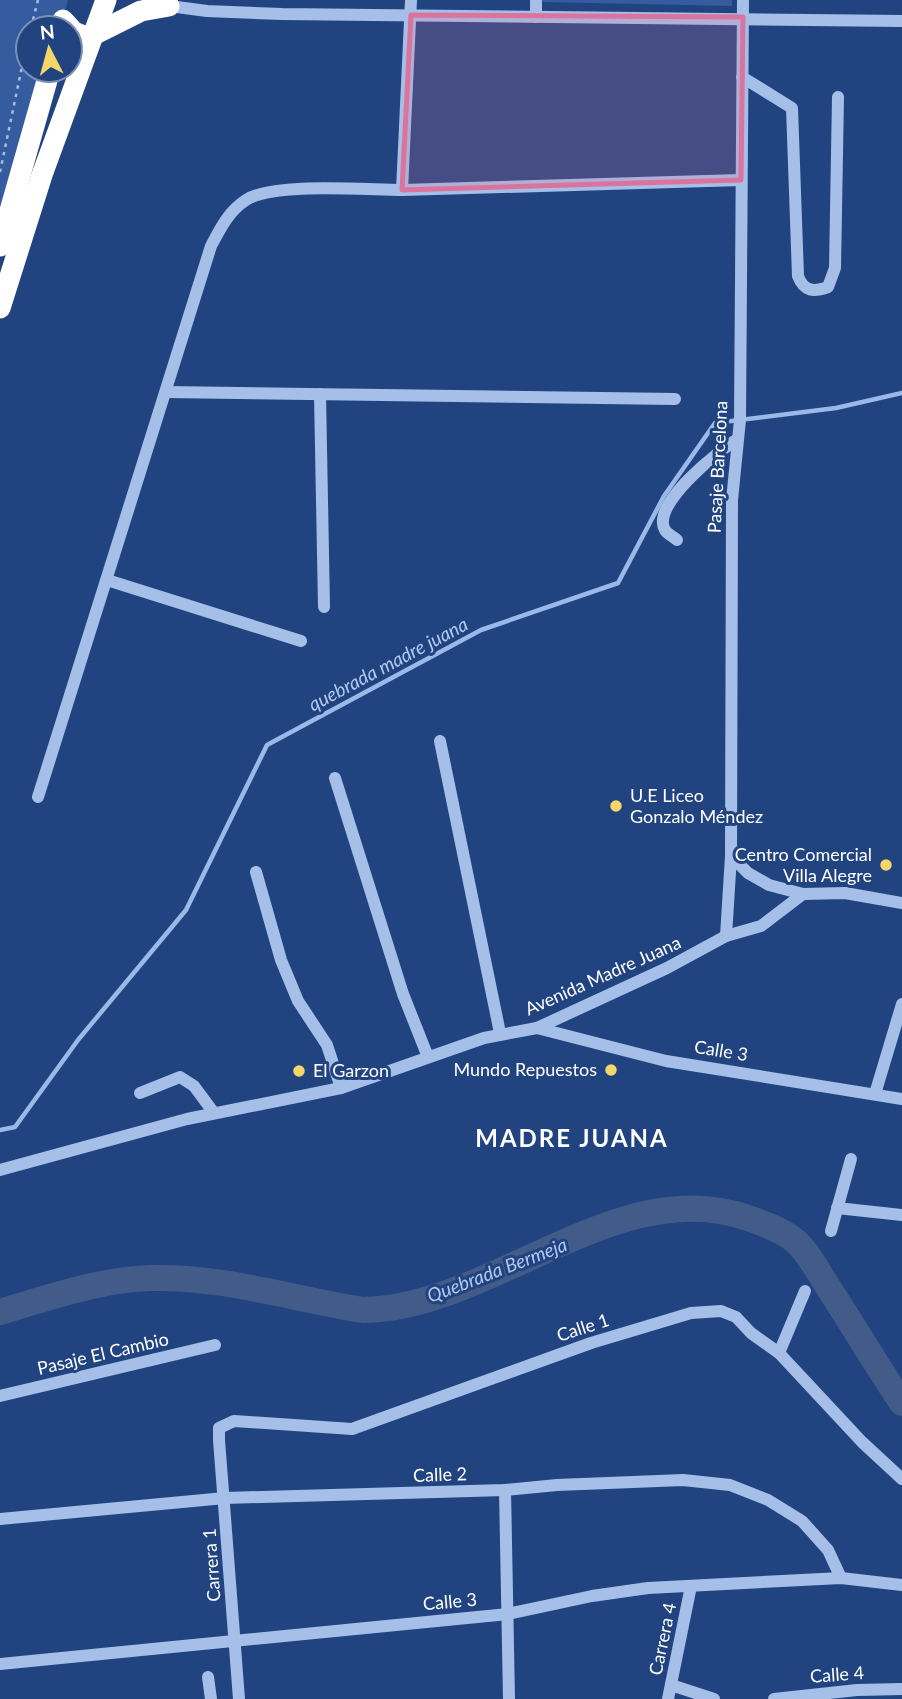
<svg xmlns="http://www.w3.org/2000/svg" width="902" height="1699" viewBox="0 0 902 1699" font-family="Lato,sans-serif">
<rect width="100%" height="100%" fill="#214480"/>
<g fill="#355c9f">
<path d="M0 0H68L61 28H28V70H50L0 246Z"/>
<path d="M543 0H732V6L542 2Z"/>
</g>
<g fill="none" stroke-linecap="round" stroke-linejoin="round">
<path stroke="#9ab9e9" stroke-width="4.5" d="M0 1130 15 1127 78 1040 186 910 267 745 481 630 618 583 664 496 715 423 836 408 902 393"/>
<path stroke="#425b88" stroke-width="26" d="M0 1312C47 1298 102 1279 151 1278 223 1276 293 1299 363 1310 494 1308 619 1170 751 1219 765 1224 782 1230 794 1240 808 1251 818 1272 828 1287 853 1325 876 1365 902 1403"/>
<g stroke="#a6bfe8" stroke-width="2.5" stroke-dasharray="3.5 5" stroke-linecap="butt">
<path d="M31 28 38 0"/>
<path d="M0 172 28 38"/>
</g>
<g stroke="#a6bfe8" stroke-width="12">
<path d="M169 6 207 11 282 14 902 21"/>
<path d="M536 17V0"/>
<path d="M742 77 792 108 798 276C804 292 814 292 828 287L835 268 838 97"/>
<path d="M402 190 741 180"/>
<path d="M166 392 675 399"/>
<path d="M320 394 324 607"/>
<path d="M677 540C674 537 667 534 665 530 650 505 719 450 738 439"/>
<path d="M107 580 301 641"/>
<path d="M440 741 500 1033"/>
<path d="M335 778 403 994 428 1057"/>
<path d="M38 797 211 246C221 227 229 211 246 200 273 182 367 190 402 190L411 0"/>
<path d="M731 856 748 873 769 885 803 894 845 893 902 903"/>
<path d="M256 872 281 960 298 1001 327 1045 341 1088"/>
<path d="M726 936 731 856 732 500 740 420 743 0"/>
<path d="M537 1028 666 1061 902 1099"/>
<path d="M140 1093 180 1077 194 1086 214 1113"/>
<path d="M875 1094 902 1004"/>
<path d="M0 1170 187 1119 341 1088 484 1038 537 1028 667 968 726 936 761 926 803 894"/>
<path d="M837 1208 902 1215"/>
<path d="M831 1231 851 1159"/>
<path d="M779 1353 805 1291"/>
<path d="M0 1396 215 1345"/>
<path d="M505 1490 509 1699"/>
<path d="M0 1519 225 1498 505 1490 557 1485 683 1480 730 1485 768 1500 802 1521 828 1550 841 1578"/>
<path d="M0 1664 508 1614 592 1596 648 1588 841 1578 902 1585"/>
<path d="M208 1677 211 1699"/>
<path d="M671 1685 714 1699"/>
<path d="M239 1699 219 1440V1428L234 1421 352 1429 591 1343 691 1313 721 1311 736 1317 751 1333 779 1353 862 1442 902 1479"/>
<path d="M668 1699 691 1586"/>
<path d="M774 1699 857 1690 902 1689"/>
</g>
<g stroke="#fff" stroke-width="21">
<path d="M63 20 74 32 84 36 95 34 141 11 169 6"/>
<path d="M0 246 50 70"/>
<path d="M0 308 42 175 106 0"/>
</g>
</g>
<path fill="#da749d" fill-opacity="0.2" stroke="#da749d" stroke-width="5" stroke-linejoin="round" d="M411 15 743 17 741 180 402 190Z"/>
<g fill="#f5d668" stroke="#214480" stroke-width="2.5">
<circle cx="616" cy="806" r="7"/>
<circle cx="886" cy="865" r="7"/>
<circle cx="611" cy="1070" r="7"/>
<circle cx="299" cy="1071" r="7"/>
</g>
<g text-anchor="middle" stroke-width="6" stroke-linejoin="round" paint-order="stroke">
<g font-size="18" fill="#fff" stroke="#214480">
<text transform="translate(718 467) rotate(-87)" y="6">Pasaje Barcelona</text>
<text transform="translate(603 976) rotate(-24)" y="6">Avenida Madre Juana</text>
<text transform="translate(721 1051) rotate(9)" y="6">Calle 3</text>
<text transform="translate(583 1328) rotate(-18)" y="6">Calle 1</text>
<text transform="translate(103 1354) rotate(-13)" y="6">Pasaje El Cambio</text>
<text transform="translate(440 1475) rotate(-2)" y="6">Calle 2</text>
<text transform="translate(212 1565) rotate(-94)" y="6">Carrera 1</text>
<text transform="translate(450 1602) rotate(-5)" y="6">Calle 3</text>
<text transform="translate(663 1639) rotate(-78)" y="6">Carrera 4</text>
<text transform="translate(837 1675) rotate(-4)" y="6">Calle 4</text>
</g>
<g font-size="18" fill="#fff" stroke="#214480" text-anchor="start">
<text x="630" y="802">U.E Liceo<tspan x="630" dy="21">Gonzalo Méndez</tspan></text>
<text x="872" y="861" text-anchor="end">Centro Comercial<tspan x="872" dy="21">Villa Alegre</tspan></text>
<text x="597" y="1076" text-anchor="end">Mundo Repuestos</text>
<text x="313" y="1077">El Garzon</text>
</g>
<g font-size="19" font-style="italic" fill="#b2c9ef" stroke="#214480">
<text transform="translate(388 664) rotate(-28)" y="7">quebrada madre juana</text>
<text transform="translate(497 1270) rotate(-21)" y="7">Quebrada Bermeja</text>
</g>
<g font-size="24" font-weight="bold" letter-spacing="2" fill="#fff" stroke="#214480">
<text x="572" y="1147">MADRE JUANA</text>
</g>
</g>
<g transform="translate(49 49) rotate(354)"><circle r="33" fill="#214480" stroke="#7a8fb3" stroke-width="2"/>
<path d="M0-5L12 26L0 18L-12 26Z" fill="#f5d668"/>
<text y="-10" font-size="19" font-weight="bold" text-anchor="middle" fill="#ffffff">N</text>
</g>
</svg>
